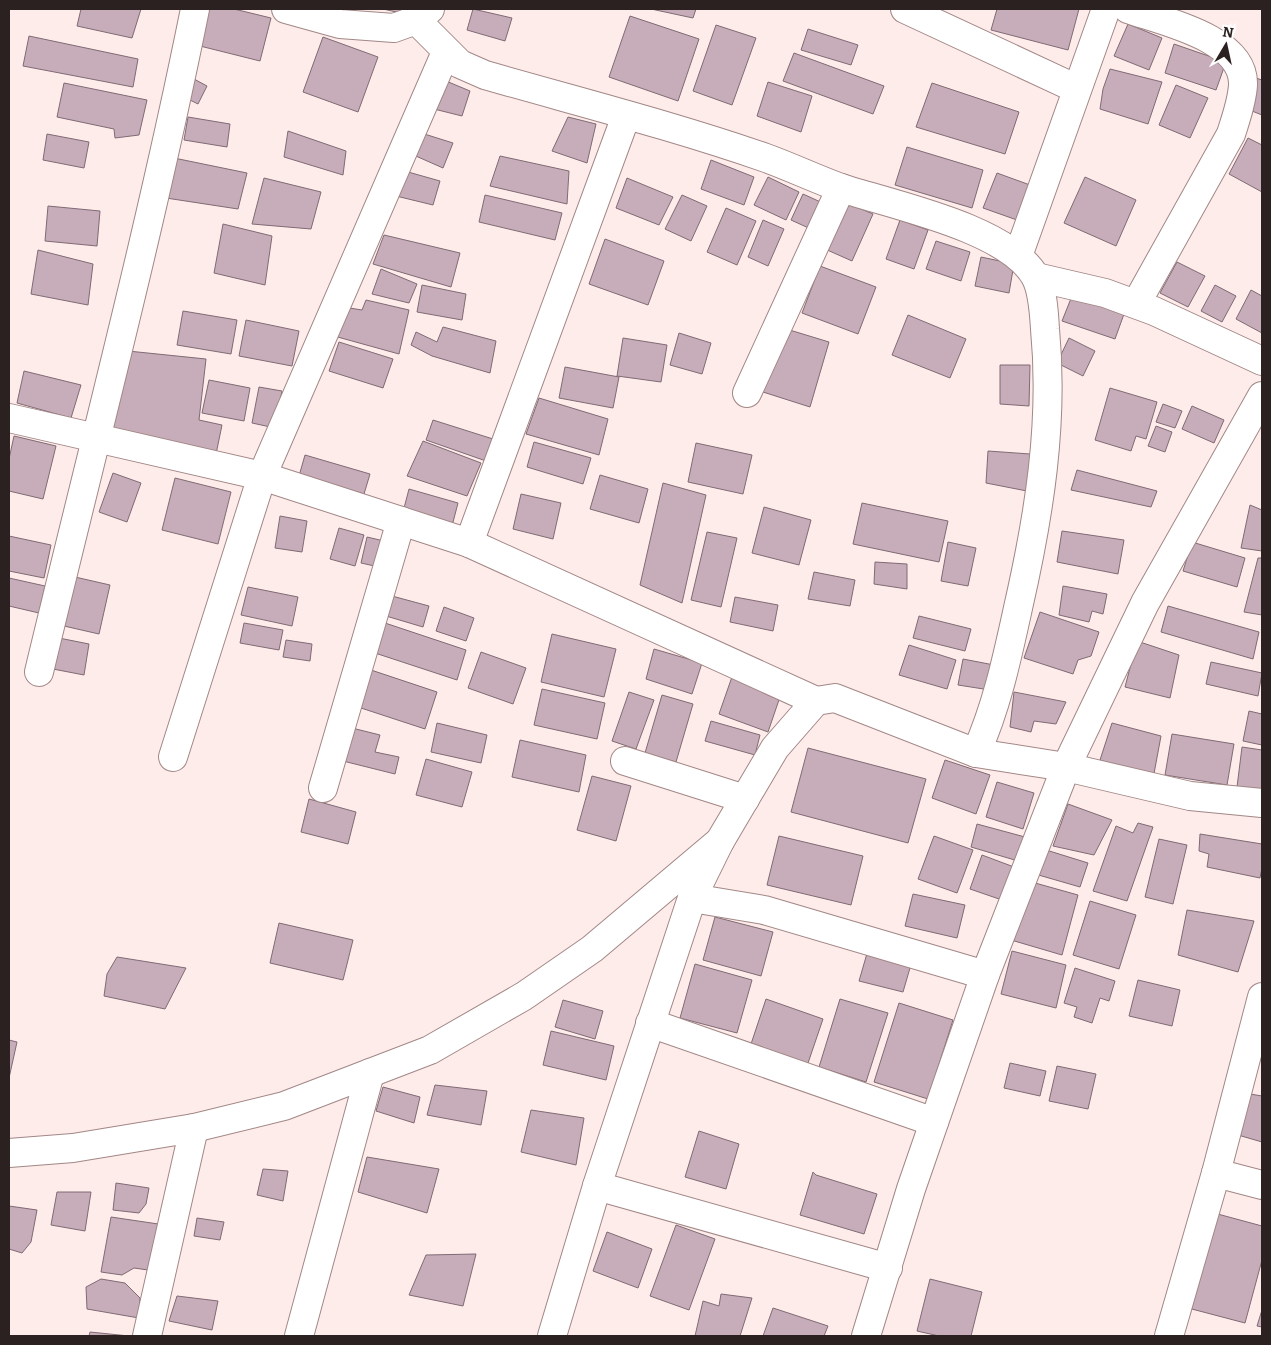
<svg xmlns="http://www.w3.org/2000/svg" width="1271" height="1345" viewBox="0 0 1271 1345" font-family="Bitter,serif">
<rect width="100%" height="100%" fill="#feeceb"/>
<g fill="#c6adb9" stroke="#806a74">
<path d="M81 9H141L132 38 77 26Z"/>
<path d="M205 9H234L271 18 260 61 196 45Z"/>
<path d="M383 9H416L414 16Z"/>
<path d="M473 9 512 18 505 41 467 30Z"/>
<path d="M651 9H696L693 18Z"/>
<path d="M997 9H1079L1068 50 991 30Z"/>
<path d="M630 16 699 39 678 101 609 77Z"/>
<path d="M1128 24 1162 38 1149 70 1114 56Z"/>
<path d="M716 25 756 38 732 105 693 91Z"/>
<path d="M808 29 858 45 851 65 801 50Z"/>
<path d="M29 36 138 59 133 87 23 66Z"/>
<path d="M323 37 378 57 358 112 303 92Z"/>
<path d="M1174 44 1226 62 1216 90 1165 73Z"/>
<path d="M794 53 884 86 873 114 783 81Z"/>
<path d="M1110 69 1162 82 1148 124 1100 109 1103 89Z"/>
<path d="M1253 77 1262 80V115L1242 107Z"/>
<path d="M194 79 207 86 198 104 186 98Z"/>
<path d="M446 81 470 91 462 116 434 109Z"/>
<path d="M768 82 812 96 801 132 757 116Z"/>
<path d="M64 83 147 100 139 135 115 138 114 129 57 117Z"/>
<path d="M932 83 1019 112 1005 154 916 127Z"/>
<path d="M1176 85 1208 98 1190 138 1159 125Z"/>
<path d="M188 117 230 124 227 147 184 140Z"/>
<path d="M568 117 596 124 587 163 552 151Z"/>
<path d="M288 131 346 151 343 175 284 157Z"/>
<path d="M418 132 453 143 443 168 409 153Z"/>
<path d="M47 134 89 142 84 168 43 160Z"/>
<path d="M1248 138 1262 145V192L1229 174Z"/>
<path d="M907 147 983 170 972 208 895 185Z"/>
<path d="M500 156 569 171 567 204 490 186Z"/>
<path d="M174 158 247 173 238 209 166 198Z"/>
<path d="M711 160 754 177 744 205 701 189Z"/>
<path d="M401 170 440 181 433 205 396 196Z"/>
<path d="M997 173 1030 185 1017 220 983 208Z"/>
<path d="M768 177 799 192 786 220 754 205Z"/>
<path d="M1085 177 1136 200 1116 246 1064 223Z"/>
<path d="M264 178 321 192 311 229 252 224Z"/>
<path d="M627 178 673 197 659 225 616 208Z"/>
<path d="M803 194 825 204 813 230 791 220Z"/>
<path d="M485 195 562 213 555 240 479 222Z"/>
<path d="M682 195 707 206 691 241 665 229Z"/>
<path d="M845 202 873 214 852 261 825 249Z"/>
<path d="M48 206 100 211 97 246 45 241Z"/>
<path d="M726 208 756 221 737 265 707 252Z"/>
<path d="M763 220 784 229 768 266 748 257Z"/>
<path d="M900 220 928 230 914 269 886 259Z"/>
<path d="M223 224 272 236 265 285 214 273Z"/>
<path d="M384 235 460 253 451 287 373 264Z"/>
<path d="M605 239 664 261 648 305 589 284Z"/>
<path d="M936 241 970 252 961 281 926 269Z"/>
<path d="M38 250 93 264 88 305 31 294Z"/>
<path d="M981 257 1014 264 1009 293 975 286Z"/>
<path d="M1177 262 1205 276 1188 307 1160 293Z"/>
<path d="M820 266 876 287 858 334 802 313Z"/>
<path d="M381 269 417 284 409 303 372 294Z"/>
<path d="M422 285 466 294 462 320 417 312Z"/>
<path d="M1215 285 1236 296 1222 322 1201 311Z"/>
<path d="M1251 290 1262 296V333L1236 319Z"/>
<path d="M1072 296 1124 314 1115 339 1062 321Z"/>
<path d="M366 300 409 310 399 354 334 336 343 307 362 310Z"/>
<path d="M183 311 237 320 231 354 177 345Z"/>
<path d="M908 315 966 339 950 378 892 355Z"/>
<path d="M246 320 299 331 292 366 239 356Z"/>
<path d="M443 327 496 341 490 373 432 356 411 345 416 332 437 342Z"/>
<path d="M783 328 829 342 810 407 763 392Z"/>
<path d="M679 333 711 343 702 374 670 365Z"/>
<path d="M623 338 667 345 661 382 617 376Z"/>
<path d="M1069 338 1095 351 1083 376 1057 363Z"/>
<path d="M339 342 393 359 383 388 329 371Z"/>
<path d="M128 351 206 359 199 420 222 425 215 459 108 428Z"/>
<path d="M1000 365H1030L1029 406 1000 404Z"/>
<path d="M565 367 619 377 613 408 559 398Z"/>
<path d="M24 371 81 385 71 418 17 403Z"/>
<path d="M209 380 250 388 244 421 202 413Z"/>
<path d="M259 387 282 391 275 428 252 423Z"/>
<path d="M1110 388 1157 402 1146 439 1136 436 1131 451 1095 440Z"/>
<path d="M539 398 608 419 599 455 526 434Z"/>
<path d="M1163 404 1182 411 1175 428 1156 422Z"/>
<path d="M1192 406 1224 420 1214 443 1182 429Z"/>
<path d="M433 420 493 439 486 461 426 440Z"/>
<path d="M1156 426 1172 432 1165 452 1148 446Z"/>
<path d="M14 436 56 446 43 499 9 491V459Z"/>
<path d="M423 441 481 463 467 496 407 476Z"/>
<path d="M534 442 591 458 583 484 527 467Z"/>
<path d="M696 443 752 455 743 494 688 482Z"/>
<path d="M988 451 1030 454 1032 492 986 483Z"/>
<path d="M305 455 370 474 364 494 299 476Z"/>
<path d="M1077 470 1157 491 1151 507 1071 490Z"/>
<path d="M113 473 141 483 127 522 99 512Z"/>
<path d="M600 475 648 489 639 523 590 509Z"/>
<path d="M175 478 231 492 218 544 162 530Z"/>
<path d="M663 483 706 495 682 603 640 585Z"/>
<path d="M409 489 458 503 452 526 403 512Z"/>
<path d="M521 494 561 503 553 539 513 529Z"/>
<path d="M862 503 948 521 939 562 853 544Z"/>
<path d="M1250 505 1262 510V551L1241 548Z"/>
<path d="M764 507 811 520 799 565 752 553Z"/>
<path d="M280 516 307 521 302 552 275 548Z"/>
<path d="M339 528 364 535 355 566 330 559Z"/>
<path d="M1062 531 1124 540 1118 574 1057 562Z"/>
<path d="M707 532 737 538 721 607 691 600Z"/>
<path d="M9 536 51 545 44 578 9 571Z"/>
<path d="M367 537 384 541 379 567 361 563Z"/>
<path d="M948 542 976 548 968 586 941 581Z"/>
<path d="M1192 542 1245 558 1237 587 1183 571Z"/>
<path d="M1258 558H1262V615L1244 612Z"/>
<path d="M875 562 907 564V589L874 584Z"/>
<path d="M814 572 855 580 850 606 808 599Z"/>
<path d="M75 577 110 585 99 634 64 626Z"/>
<path d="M9 578 45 586 39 613 9 606Z"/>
<path d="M1063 586 1107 594 1103 614 1092 611 1089 622 1059 615Z"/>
<path d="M248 587 298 597 292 626 241 615Z"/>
<path d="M392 596 429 606 423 627 386 616Z"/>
<path d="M735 597 778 605 773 631 730 622Z"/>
<path d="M1168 606 1259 632 1253 659 1161 632Z"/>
<path d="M444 607 474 618 466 641 436 631Z"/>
<path d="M1040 612 1099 632 1091 656 1078 660 1073 674 1024 658Z"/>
<path d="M919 616 971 629 965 651 913 638Z"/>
<path d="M244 623 283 630 279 650 240 643Z"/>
<path d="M385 623 466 650 457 680 375 653Z"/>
<path d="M552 634 616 649 604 697 541 682Z"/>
<path d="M59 638 89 644 84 675 53 669Z"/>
<path d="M286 640 312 644 310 661 283 657Z"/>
<path d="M1137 641 1179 655 1170 698 1125 687Z"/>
<path d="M909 645 956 660 947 689 899 675Z"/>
<path d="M654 649 702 663 692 694 646 679Z"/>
<path d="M481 652 526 668 513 704 468 688Z"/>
<path d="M963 659 994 665 990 690 958 685Z"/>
<path d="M1211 662 1262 673 1258 696 1206 684Z"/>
<path d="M371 670 437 692 425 729 358 707Z"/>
<path d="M733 674 782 691 768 732 719 714Z"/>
<path d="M542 689 605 703 597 739 534 725Z"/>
<path d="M629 692 654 700 636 749 612 741Z"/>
<path d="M1014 692 1066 702 1056 724 1034 721 1031 732 1010 727Z"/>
<path d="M662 695 693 704 676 762 645 753Z"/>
<path d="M1249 711 1262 714V745L1243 741Z"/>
<path d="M711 721 760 735 755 755 705 741Z"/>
<path d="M437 723 487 735 481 763 431 752Z"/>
<path d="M1112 723 1161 736 1153 779 1100 760Z"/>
<path d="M348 727 380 735 375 752 399 757 395 774 339 760Z"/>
<path d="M1172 734 1234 744 1227 785 1165 775Z"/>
<path d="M520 740 586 755 579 792 512 777Z"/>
<path d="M1242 747 1262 750V791L1237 787Z"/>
<path d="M808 748 926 779 908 843 791 812Z"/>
<path d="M426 759 472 772 462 807 416 795Z"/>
<path d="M945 760 990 775 976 814 932 798Z"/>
<path d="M592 776 631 786 616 841 577 830Z"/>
<path d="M997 782 1034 793 1023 829 986 817Z"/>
<path d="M309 799 356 812 348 844 301 832Z"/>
<path d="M1068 804 1112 820 1094 855 1053 846Z"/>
<path d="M1138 823 1153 827 1127 901 1093 891 1116 826 1133 833Z"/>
<path d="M977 824 1025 837 1018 861 971 847Z"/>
<path d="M1200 834 1262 844V868L1260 878 1207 867 1209 854 1199 851Z"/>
<path d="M779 836 863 856 851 905 767 885Z"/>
<path d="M934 836 973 850 957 893 918 879Z"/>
<path d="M1159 839 1187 845 1173 904 1145 897Z"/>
<path d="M1043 849 1088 863 1080 887 1035 874Z"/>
<path d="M982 855 1014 867 1002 900 970 889Z"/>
<path d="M1028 881 1078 895 1062 955 1011 940Z"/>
<path d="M913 894 965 905 957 938 905 926Z"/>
<path d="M1090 901 1136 915 1119 969 1073 955Z"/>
<path d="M1187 910 1254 921 1238 972 1178 955Z"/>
<path d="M715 917 773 932 761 976 703 960Z"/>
<path d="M279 923 353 940 343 980 270 963Z"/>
<path d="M868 950 912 961 903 992 859 981Z"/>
<path d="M1012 951 1066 965 1056 1008 1001 994Z"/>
<path d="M117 957 186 968 165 1009 104 996 107 974Z"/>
<path d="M695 964 752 980 737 1033 680 1018Z"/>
<path d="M1075 968 1115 981 1109 1001 1100 998 1092 1023 1074 1017 1077 1007 1064 1003Z"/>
<path d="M1138 980 1180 990 1172 1026 1129 1016Z"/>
<path d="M766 999 823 1019 807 1066 750 1047Z"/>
<path d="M840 999 888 1013 866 1082 819 1067Z"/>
<path d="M563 1000 603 1011 595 1039 555 1027Z"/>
<path d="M899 1003 953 1020 928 1099 874 1082Z"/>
<path d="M551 1031 614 1046 606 1080 543 1065Z"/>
<path d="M9 1040 17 1042 9 1078Z"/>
<path d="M1010 1063 1046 1071 1040 1096 1004 1088Z"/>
<path d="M1057 1066 1096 1074 1088 1109 1049 1101Z"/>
<path d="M435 1085 487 1091 481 1125 427 1115Z"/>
<path d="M383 1087 420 1097 414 1123 376 1111Z"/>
<path d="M1250 1094 1262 1096V1142L1238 1135Z"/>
<path d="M531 1110 584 1118 576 1165 521 1152Z"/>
<path d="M699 1131 739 1144 726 1189 685 1177Z"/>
<path d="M367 1157 439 1169 427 1213 358 1192Z"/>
<path d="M263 1169 288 1171 283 1201 257 1195Z"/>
<path d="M813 1172 816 1175 877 1194 864 1234 800 1215Z"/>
<path d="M116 1183 149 1188 146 1204 139 1213 113 1210Z"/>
<path d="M57 1192H91L85 1231 51 1225Z"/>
<path d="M9 1206 37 1210 31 1242 22 1253 9 1249Z"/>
<path d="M1214 1213 1262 1226V1260L1245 1323 1188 1308Z"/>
<path d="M111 1217 165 1225 155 1271 134 1268 122 1275 101 1272Z"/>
<path d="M197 1218 224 1222 220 1240 194 1236Z"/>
<path d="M676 1225 715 1239 689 1310 650 1296Z"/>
<path d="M607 1232 652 1249 638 1288 593 1271Z"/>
<path d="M476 1254 463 1306 409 1295 426 1255Z"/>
<path d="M101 1279 125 1283 140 1298 139 1318 87 1309 86 1287Z"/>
<path d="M930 1279 982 1292 971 1336H939L917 1331Z"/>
<path d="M721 1294 752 1298 740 1336H695L703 1301 719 1306Z"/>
<path d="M177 1296 218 1301 212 1330 169 1321Z"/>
<path d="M773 1308 828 1326 824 1336H763Z"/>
<path d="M1262 1310V1327L1257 1326Z"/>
<path d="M90 1332 129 1336H89Z"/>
</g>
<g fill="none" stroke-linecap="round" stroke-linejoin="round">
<defs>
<g id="minor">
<path d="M286 9 340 24 394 28 416 20"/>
<path d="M905 9 1077 89"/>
<path d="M1128 9C1162 21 1245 38 1243 85 1242 102 1236 118 1231 134L1136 304"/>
<path d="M1018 256 1106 9"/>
<path d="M1036 277 1105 293 1154 311 1262 361"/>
<path d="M747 393 841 188"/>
<path d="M9 418 262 476 469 543 816 701"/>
<path d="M469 543 626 116"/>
<path d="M39 672C92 451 150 232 195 9"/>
<path d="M976 753 1066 767 1190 796 1262 803"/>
<path d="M173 757 262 476 446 52"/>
<path d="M625 761 745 799"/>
<path d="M323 788 401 521"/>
<path d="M692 898 764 910 985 975"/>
<path d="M650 1023 934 1122"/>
<path d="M1216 1173 1262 1185"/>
<path d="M597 1186 888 1268"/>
<path d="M147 1336 194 1128"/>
<path d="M299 1336 370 1073"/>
<path d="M552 1336 597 1186 692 898 720 841"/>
<path d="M866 1336 911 1189 985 975 1066 767 1145 603 1262 396"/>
<path d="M1169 1336 1216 1173 1262 997"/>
</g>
<path id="major" d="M9 1153 73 1148 194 1128 284 1106 430 1050 524 996 592 949 720 841 775 748 816 701 835 698 976 753C997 706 1007 658 1018 608 1039 516 1054 423 1045 329 1044 313 1043 290 1035 276 1007 228 893 205 841 188 816 179 791 167 766 158 674 126 579 102 485 75L460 64 416 20 430 9"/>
</defs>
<use href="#minor" stroke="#a28786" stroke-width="30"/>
<use href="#major" stroke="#a28786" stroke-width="30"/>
<use href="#minor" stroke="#fff" stroke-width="28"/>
<use href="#major" stroke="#fff" stroke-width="28"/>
</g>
<rect width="1271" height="1345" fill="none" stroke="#2c2121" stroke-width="20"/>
<g transform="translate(1226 45) rotate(9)" stroke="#fefefe" stroke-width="4" paint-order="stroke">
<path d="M0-4L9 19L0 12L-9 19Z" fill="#2c2121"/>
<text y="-8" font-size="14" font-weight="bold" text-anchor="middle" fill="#2c2121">N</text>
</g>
</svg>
